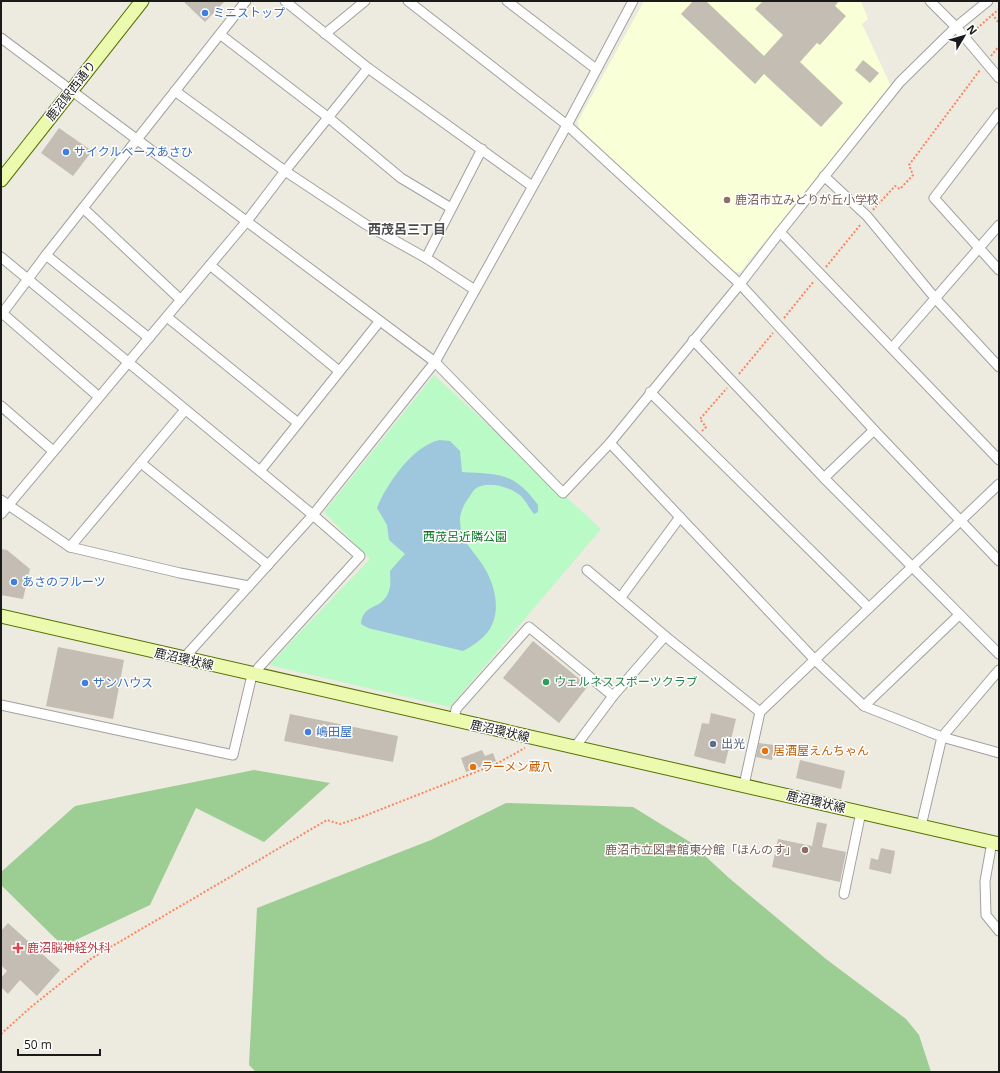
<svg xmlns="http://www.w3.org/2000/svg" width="1000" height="1073" viewBox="0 0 1000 1073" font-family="'Open Sans','Noto Sans JP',sans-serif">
<rect width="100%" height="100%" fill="#edeadf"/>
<path fill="#f9ffd6" d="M644 1H861L868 19 862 24 891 86 740 272H733L579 128 578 121Z"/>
<g fill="#9ccd93">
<path d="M254 770 330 783 264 842 196 808 150 905 63 946 1 885V872L75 806Z"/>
<path d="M506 803 633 807 690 842 729 878 826 959 906 1019 919 1035 931 1072H256L249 1065 257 908 431 840Z"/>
</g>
<path fill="#b9fac7" d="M434 375 601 529 450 707 269 665 370 559 324 512Z"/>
<path fill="#9ec6dc" d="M440 440 450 441 460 451 462 472C499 474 514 472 538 505V512L534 514C529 508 526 501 521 496 511 487 487 480 475 489 473 491 471 494 470 496 465 502 460 512 460 519 460 541 471 547 482 564 495 583 503 613 487 633 481 640 471 647 463 651L368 628 361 624C363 601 385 612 390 587 391 582 390 576 390 571L405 554 389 540 387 525 377 508C386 485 413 445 440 440Z"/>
<g fill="#c4bdb3">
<path d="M183 1H225L205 22Z"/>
<path d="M693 1H706L764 56 783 35 755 9 763 1H839L835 6 846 16 820 45 817 43 800 62 843 103 821 127 764 74 755 84 681 14Z"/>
<path d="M863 60 879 73 870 83 855 70Z"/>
<path d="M59 128 92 151 73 176 41 153Z"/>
<path d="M1 549 7 550 30 569 23 599 1 595Z"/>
<path d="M533 641 588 686 559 723 503 678Z"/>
<path d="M58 647 124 660 113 719 46 706Z"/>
<path d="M711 713 736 719 725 764 694 756 702 723 709 724Z"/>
<path d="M290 714 398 736 393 762 284 741Z"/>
<path d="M759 743 775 745 772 760 756 757Z"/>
<path d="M482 750 485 756 493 753 496 761 466 772 461 758Z"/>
<path d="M800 760 845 771 841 789 796 778Z"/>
<path d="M817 822 827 824 822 847 846 852 840 882 772 867 778 839 812 846Z"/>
<path d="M881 848 895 851 891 874 869 869 871 858 878 860Z"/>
<path d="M8 923 60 970 37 996 20 980 8 994 1 987V978L7 971 1 965V931Z"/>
</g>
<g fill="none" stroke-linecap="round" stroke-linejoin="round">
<defs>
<g id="street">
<path d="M285 1 368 68 532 186"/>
<path d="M408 1 567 125 740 284 874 430 999 561"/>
<path d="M507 1 596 69"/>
<path d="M930 1 956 27 999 78"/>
<path d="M325 34 365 1"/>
<path d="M221 35 329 118 401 178 451 208"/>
<path d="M1 38 435 362 563 493 610 443 740 284 780 232 900 82 956 27 988 1"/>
<path d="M175 91 285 171 365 224 426 258 475 290"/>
<path d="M999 113 934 198 999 270"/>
<path d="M824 176 867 216 935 298 999 367"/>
<path d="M83 208 181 300"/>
<path d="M780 232 999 460"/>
<path d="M46 255 149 338"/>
<path d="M1 257 313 515 360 556 252 675 233 755 1 705"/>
<path d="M426 258 482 149"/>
<path d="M210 265 339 371"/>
<path d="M2 313 99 397"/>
<path d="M1 315 46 255 246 1"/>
<path d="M167 317 298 423"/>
<path d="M693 340 824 478 999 654"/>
<path d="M892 348 999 225"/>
<path d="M650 392 869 608"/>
<path d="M1 406 53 451"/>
<path d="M610 443 815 660 864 706 942 737 999 753"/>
<path d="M141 463 268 565"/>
<path d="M260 471 379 322"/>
<path d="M824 478 874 430"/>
<path d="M1 500 70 547 180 573 249 586"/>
<path d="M1 514 247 221 285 171 368 68"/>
<path d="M70 547 185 410"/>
<path d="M587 570 665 636 760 712"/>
<path d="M621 597 680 517"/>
<path d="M183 659 313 515 435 362 567 125 633 1"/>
<path d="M864 706 959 615"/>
<path d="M454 720 456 709 529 627 613 696"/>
<path d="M575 747 613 696 665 636"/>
<path d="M744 785 760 712 999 484"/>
<path d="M921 826 942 737 999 670"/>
<path d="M992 842 985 881 986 915 999 931"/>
<path d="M844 894 861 812"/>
</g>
<g id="secondary">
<path d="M1 180 142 1"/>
<path d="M1 616 999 844"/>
</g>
</defs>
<use href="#street" stroke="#a1a1a1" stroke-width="11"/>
<use href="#secondary" stroke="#567102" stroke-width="15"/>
<g stroke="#fd8560" stroke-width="2" stroke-dasharray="2 2" stroke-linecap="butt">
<path d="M992 14 999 23"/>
<path d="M974 31 999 9"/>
<path d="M991 56 999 46"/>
<path d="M873 210 895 186 900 189 913 175 909 165 980 70"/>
<path d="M826 267 861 224"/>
<path d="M784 318 814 281"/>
<path d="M739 374 773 333"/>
<path d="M702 431 706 427 700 419 727 388"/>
<path d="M1 1034 31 1007 92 958 327 820 340 824 359 818 496 764 525 748"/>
</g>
<use href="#street" stroke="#fff" stroke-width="9"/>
<use href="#secondary" stroke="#ecfaaf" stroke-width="13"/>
</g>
<g fill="#3f7fe0" stroke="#fff" stroke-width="1.5">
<circle cx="205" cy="13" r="4"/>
<circle cx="66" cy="152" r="4"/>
<circle cx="14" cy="582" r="4"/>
<circle cx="85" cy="683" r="4"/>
<circle cx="308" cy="732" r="4"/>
</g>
<g fill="#8d6e63" stroke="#fff" stroke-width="1.5">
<circle cx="727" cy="200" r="4"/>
<circle cx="805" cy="850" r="4"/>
</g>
<circle fill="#2e9e5b" stroke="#fff" stroke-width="1.5" cx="546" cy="682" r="4"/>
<circle fill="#5c6f8a" stroke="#fff" stroke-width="1.5" cx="713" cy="744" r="4"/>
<g fill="#e8710a" stroke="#fff" stroke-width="1.5">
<circle cx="765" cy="751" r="4"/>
<circle cx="473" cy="767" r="4"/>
</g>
<path fill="#e0444e" stroke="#fff" stroke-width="1.5" d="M16 942h4v4h4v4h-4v4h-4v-4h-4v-4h4z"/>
<g text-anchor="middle" stroke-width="3" stroke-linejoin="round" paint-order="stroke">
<g font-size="12" fill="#366cbe" stroke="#fff" text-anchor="start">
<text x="213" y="17">ミニストップ</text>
<text x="74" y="156">サイクルベースあさひ</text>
<text x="22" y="586">あさのフルーツ</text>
<text x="93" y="687">サンハウス</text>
<text x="316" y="736">嶋田屋</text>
</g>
<g font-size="12" fill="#1a1a1a" stroke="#fff">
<text transform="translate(71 91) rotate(-52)" y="4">鹿沼駅西通り</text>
<text transform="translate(184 659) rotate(13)" y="4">鹿沼環状線</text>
<text transform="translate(500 731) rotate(13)" y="4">鹿沼環状線</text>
<text transform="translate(816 802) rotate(13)" y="4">鹿沼環状線</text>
</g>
<g font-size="12" fill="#785e54" stroke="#fff" text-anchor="start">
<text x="735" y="204">鹿沼市立みどりが丘小学校</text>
<text x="797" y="854" text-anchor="end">鹿沼市立図書館東分館「ほんのす」</text>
</g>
<g font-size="12" fill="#097821" stroke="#fff">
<text x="465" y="541">西茂呂近隣公園</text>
</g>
<g font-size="12" fill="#27864d" stroke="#fff" text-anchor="start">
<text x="554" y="686">ウェルネススポーツクラブ</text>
</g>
<g font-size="12" fill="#4e5e75" stroke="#fff" text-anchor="start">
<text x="721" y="748">出光</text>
</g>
<g font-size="12" fill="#c56008" stroke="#fff" text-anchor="start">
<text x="773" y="755">居酒屋えんちゃん</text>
<text x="481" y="771">ラーメン蔵八</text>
</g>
<g font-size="12" fill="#be3a42" stroke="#fff" text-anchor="start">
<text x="27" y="952">鹿沼脳神経外科</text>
</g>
<g font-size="13" font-weight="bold" fill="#4d4d4d" stroke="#fff">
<text x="407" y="234">西茂呂三丁目</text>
</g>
</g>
<rect width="1000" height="1073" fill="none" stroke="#1a1a1a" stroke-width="4"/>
<g transform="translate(964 36) rotate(52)" stroke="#ffffff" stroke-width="3" paint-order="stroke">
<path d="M0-3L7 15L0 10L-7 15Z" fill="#1a1a1a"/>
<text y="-6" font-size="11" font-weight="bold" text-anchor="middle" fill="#1a1a1a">N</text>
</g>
<path d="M18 1049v6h82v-6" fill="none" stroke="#1a1a1a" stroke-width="2"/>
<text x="24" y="1049" font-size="12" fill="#1a1a1a" stroke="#ffffff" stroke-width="3" paint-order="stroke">50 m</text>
</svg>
